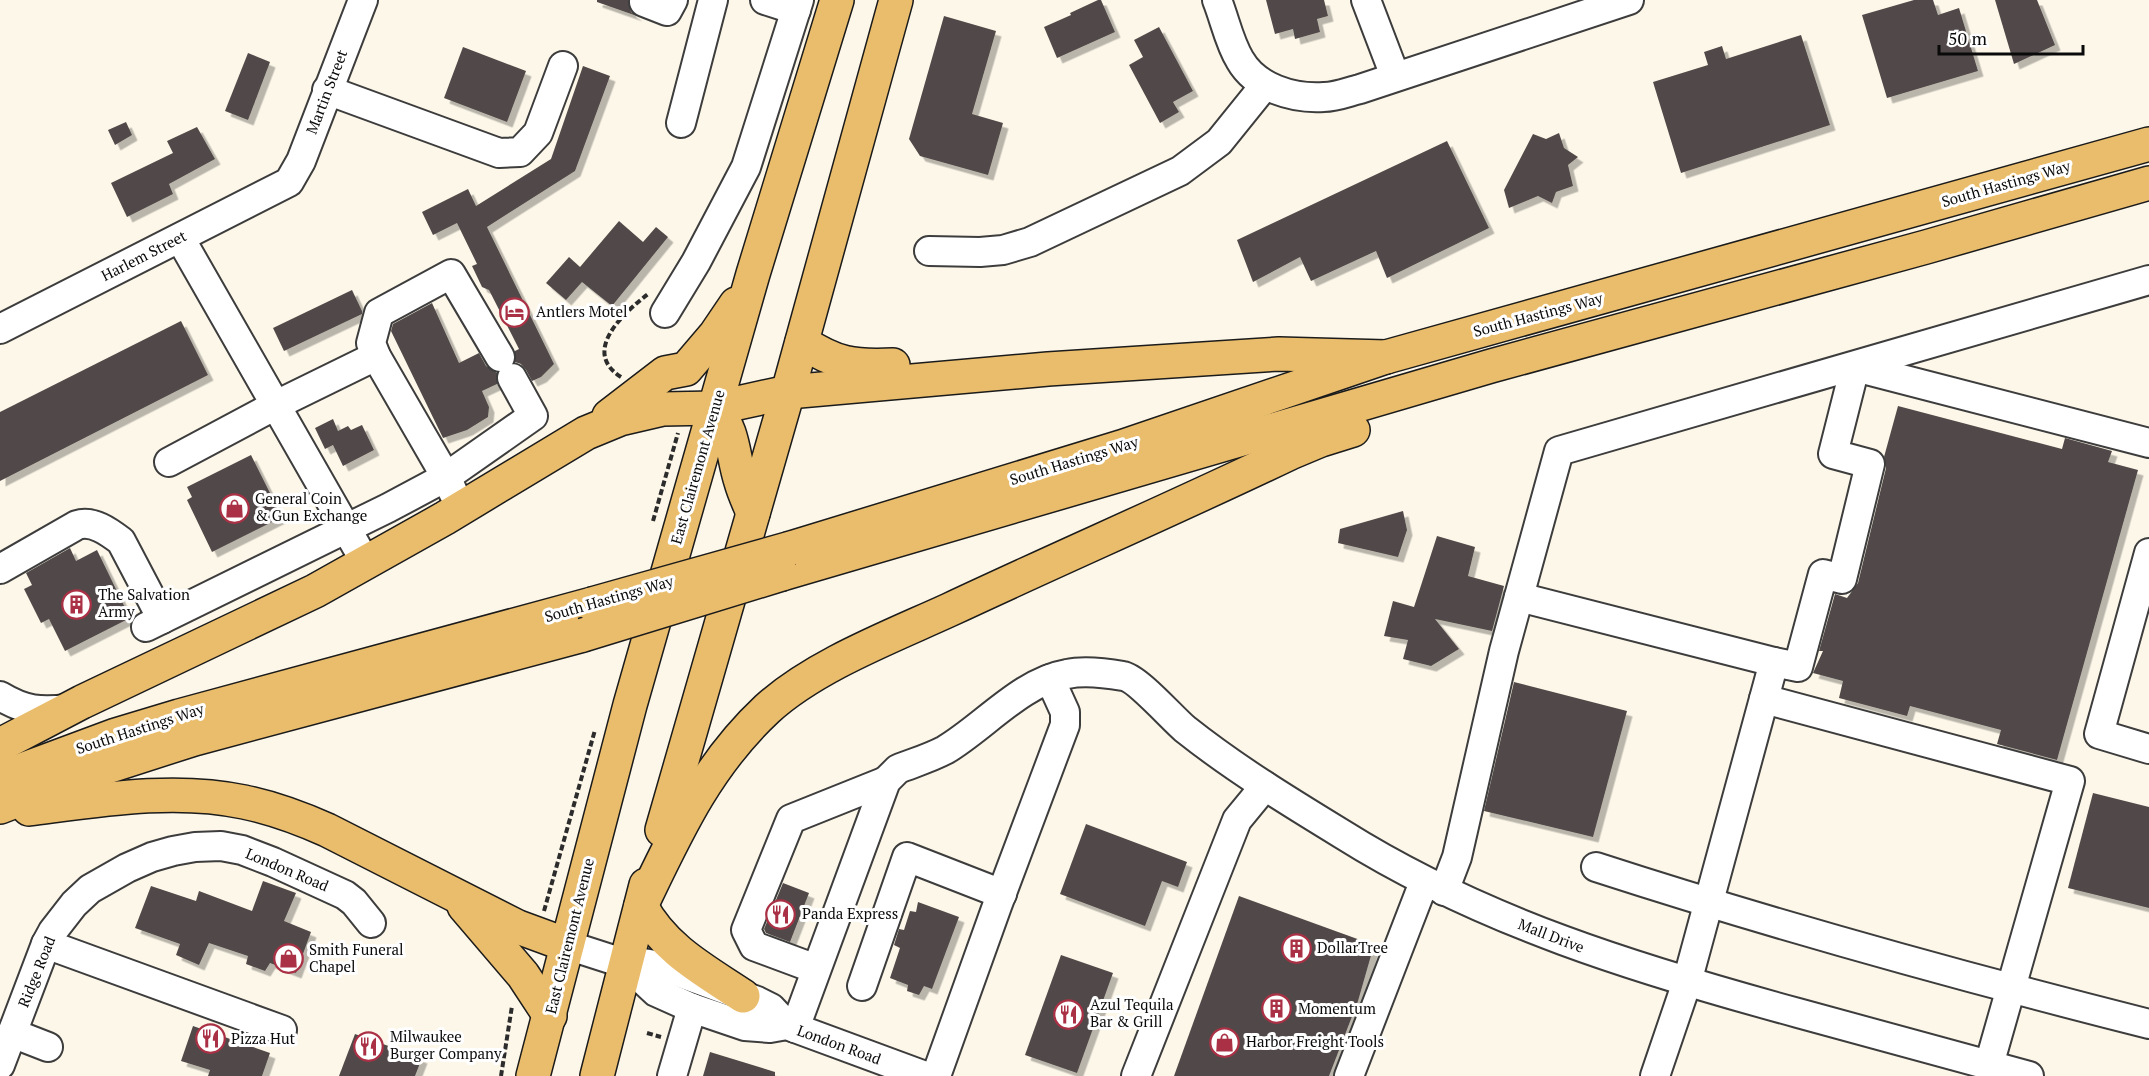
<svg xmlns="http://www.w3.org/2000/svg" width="2149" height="1076" viewBox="0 0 2149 1076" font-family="'PT Serif',serif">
<defs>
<filter id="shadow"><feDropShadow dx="5.5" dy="5.5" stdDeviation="0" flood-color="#0004"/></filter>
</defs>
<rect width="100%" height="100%" fill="#fdf7e9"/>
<g fill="#514a48" filter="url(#shadow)">
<path d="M597 0H628L631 12 637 16 597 2Z"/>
<path d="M1098 0H1101L1115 32 1057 58 1044 27 1071 15 1070 13Z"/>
<path d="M1266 0H1324L1328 16 1317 19 1320 32 1295 39 1293 29 1275 34Z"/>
<path d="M1914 0H1933L1938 15 1959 8 1978 71 1887 98 1862 15Z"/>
<path d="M1995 0H2037L2055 45 2014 64Z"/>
<path d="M944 16 996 31 972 114 1003 123 988 175 920 156 909 139Z"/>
<path d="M1159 27 1193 91 1173 102 1179 112 1160 123 1129 65 1143 57 1134 40Z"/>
<path d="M1801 35 1830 125 1681 173 1653 82 1708 65 1704 52 1722 46 1726 59Z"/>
<path d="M463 47 526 71 507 122 444 98Z"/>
<path d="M248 53 270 62 248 120 225 111Z"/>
<path d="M583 66 610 76 575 171 487 227 554 364 541 377 532 381 526 370 521 364 515 362V351L519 349 489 290 482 287 472 266 477 264 457 223 433 235 422 212 468 189 476 206 551 159Z"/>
<path d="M126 122 132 135 115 145 108 130Z"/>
<path d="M197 127 215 159 169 184 173 194 127 217 111 183 173 153 167 141Z"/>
<path d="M1559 133 1564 148 1578 157 1568 165 1573 186 1556 192 1552 203 1538 196 1509 208 1504 190 1533 134 1546 139Z"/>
<path d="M1447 141 1489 228 1387 278 1376 251 1311 281 1300 257 1253 282 1237 240Z"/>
<path d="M619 221 643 242 656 227 668 237 612 306 582 282 566 300 546 283 569 257 580 267Z"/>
<path d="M352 290 362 311V314L284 351 273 328Z"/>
<path d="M432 303 459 363 479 353 486 366 497 373V384L482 391 489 407 488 417 467 430 443 438 391 331 393 324Z"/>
<path d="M181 321 208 375 0 481V412Z"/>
<path d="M1898 406 2062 449 2065 438 2112 451 2108 462 2138 470 2057 760 1997 744 2001 730 1910 706 1907 716 1839 698 1843 681 1813 673 1823 651H1819L1835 594 1847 598 1858 583 1886 468 1884 457Z"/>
<path d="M333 419 338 431 348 426 351 430 362 425 374 450 343 466 333 445 325 449 315 428Z"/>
<path d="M251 455 282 517 212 552 187 500 192 497 187 487Z"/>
<path d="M1403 511 1407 530 1398 557 1338 543 1340 529Z"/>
<path d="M1437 536 1475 547 1468 576 1504 586 1492 631 1435 619 1459 649 1431 666 1403 659 1408 640 1384 636 1393 601 1414 607Z"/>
<path d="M70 548 76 561 97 550 130 618 65 651 49 619 41 623 24 589 32 585 26 573Z"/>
<path d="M1514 682 1627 711 1593 837 1484 811Z"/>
<path d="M2093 793 2149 807V908L2068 888Z"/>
<path d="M1086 824 1187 862 1178 887 1162 881 1145 926 1060 894Z"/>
<path d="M263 881 296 893 284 921 311 932 296 973 270 963 265 971 246 964 248 956 209 943 199 965 176 955 180 944 135 928 151 886 196 901 199 891 252 911Z"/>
<path d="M783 883 809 893 790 942 766 933 764 929Z"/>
<path d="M1239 896 1374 945 1358 1001 1329 1076H1174Z"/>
<path d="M918 902 959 917 932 989 924 986 919 995 907 991 908 985 890 978 900 948 894 945 899 929 904 930 910 911 916 912Z"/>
<path d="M1061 955 1113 973 1077 1073 1025 1055Z"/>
<path d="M193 1026 270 1053 262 1076H208L210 1070 181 1061Z"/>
<path d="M355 1034 422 1058 415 1076H339Z"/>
<path d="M710 1052 775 1072V1076H703Z"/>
</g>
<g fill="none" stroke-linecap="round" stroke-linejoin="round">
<defs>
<g id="minor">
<path d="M765 0 796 10"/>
<path d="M1217 0C1225 20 1229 42 1240 60 1256 88 1293 99 1324 97 1336 97 1348 92 1360 89L1629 0"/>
<path d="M1366 0 1395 76"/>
<path d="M644 2 667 11 673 0"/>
<path d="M327 90 499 153 520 152 538 133 563 66"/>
<path d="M681 123 713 0"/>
<path d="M180 238 366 563"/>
<path d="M929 251 980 252 1003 250 1030 242 1180 171 1219 142 1265 85"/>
<path d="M665 313 696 262 746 167 799 0"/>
<path d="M0 329 289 182 301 161 363 0"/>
<path d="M500 357 451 274 379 313 371 343 376 356 446 477 533 416 512 378"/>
<path d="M1855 367 2149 443"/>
<path d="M169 462 276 405 376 356"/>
<path d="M2149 553 2099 734 2149 749"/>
<path d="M0 569 77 525C93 520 109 532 121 541L162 619"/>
<path d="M1519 597 1774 662"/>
<path d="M146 627 388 508 446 477 454 494"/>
<path d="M0 696C25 711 40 712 68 709"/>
<path d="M1764 699 2070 781 1989 1065"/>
<path d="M1596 867C1778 926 1963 977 2149 1024"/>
<path d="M1444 891 1457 857 1504 651 1559 451 2149 280"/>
<path d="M46 944 282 1030"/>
<path d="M567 945 626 964 643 963 662 966 757 1001 771 1008 787 1025"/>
<path d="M626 964 656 992 692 1008 745 1026 770 1028 787 1025 925 1076"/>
<path d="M816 969 754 946 746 930 791 819 886 781"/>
<path d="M862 986 907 857 1002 894"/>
<path d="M795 1028 886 781 898 769C913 763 930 758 945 750 984 727 1021 682 1067 674 1085 670 1106 673 1123 676 1137 678 1172 718 1185 729 1234 768 1288 801 1342 834 1482 922 1640 970 1798 1013 1875 1034 1952 1055 2029 1076"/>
<path d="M12 1033 48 1047"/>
<path d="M0 1065 46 944 53 931 74 904 90 889 127 868 152 857 173 851 195 847 221 846 242 850 273 862 345 895 354 902 371 923"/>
<path d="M672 1076 692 1008"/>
<path d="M936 1076 997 906 1065 725V712L1050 679"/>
<path d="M1136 1076 1237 820 1265 786"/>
<path d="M1349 1076 1424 882"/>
<path d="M1655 1076 1687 982 1774 662 1798 667 1823 574 1842 579 1870 464 1833 454 1855 367"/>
</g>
<g id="major">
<path d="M802 342C836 364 853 367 893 365"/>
<path d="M715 408C735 433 732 454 741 482 744 493 749 503 753 513"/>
<path d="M609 416 665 373 686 369 715 335 736 304"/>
<path d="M791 548 1121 447 1386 357 2149 144"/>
<path d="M782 574 1491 366 1926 247 2149 183"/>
<path d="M0 745 82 702 315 591 445 518 586 433 620 419 663 409 715 408 788 392 1048 369 1279 354 1386 357"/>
<path d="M0 778 116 735 179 716 592 604"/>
<path d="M0 807 85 774 194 739 583 635"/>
<path d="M29 809C99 800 174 787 244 802 273 808 300 818 327 830L518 927 567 945"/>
<path d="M662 830 788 392 896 0"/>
<path d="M464 906 523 975 550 1016"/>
<path d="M641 906C676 833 706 766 767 709 814 666 890 637 949 610 1062 557 1177 507 1290 453L1321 440 1353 430"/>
<path d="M641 906C664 949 704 970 743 996"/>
<path d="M533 1076 630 705 753 274 837 0"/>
<path d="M597 1076 646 885"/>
</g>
</defs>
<use href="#minor" stroke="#3d3d3d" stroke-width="32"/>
<use href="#major" stroke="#1b1b1b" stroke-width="36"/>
<g stroke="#2c2c2c" stroke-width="4" stroke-dasharray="6 3" stroke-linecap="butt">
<path d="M621 377C580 351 625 312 648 294"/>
<path d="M653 521 678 433"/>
<path d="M544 911 595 730"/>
<path d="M647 1033 661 1037"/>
<path d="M501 1076 512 1006"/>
</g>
<use href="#minor" stroke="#fff" stroke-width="28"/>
<use href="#major" stroke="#eabd6c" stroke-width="33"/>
<defs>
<g id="major-bridge">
<path d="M592 604 791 548"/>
<path d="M583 635 782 574"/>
</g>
</defs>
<use href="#major-bridge" stroke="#1b1b1b" stroke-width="36" stroke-linecap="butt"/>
<use href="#major-bridge" stroke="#eabd6c" stroke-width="33"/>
</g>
<defs>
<symbol id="hotel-ring" viewBox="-11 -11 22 22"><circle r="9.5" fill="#fff" stroke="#aa3145" stroke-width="1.5"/><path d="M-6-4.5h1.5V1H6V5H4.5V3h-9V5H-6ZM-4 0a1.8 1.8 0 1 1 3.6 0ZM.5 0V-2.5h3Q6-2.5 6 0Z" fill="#aa3145"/></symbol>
<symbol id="shop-ring" viewBox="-11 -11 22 22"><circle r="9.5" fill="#fff" stroke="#aa3145" stroke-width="1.5"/><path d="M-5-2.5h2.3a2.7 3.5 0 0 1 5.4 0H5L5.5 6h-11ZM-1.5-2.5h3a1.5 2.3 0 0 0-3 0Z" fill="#aa3145"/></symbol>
<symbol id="building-ring" viewBox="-11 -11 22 22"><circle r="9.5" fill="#fff" stroke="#aa3145" stroke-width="1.5"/><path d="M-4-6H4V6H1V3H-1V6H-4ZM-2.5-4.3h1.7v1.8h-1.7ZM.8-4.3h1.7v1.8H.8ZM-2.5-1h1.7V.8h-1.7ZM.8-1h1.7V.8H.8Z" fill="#aa3145"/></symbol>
<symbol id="restaurant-ring" viewBox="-11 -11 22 22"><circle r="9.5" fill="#fff" stroke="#aa3145" stroke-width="1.5"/><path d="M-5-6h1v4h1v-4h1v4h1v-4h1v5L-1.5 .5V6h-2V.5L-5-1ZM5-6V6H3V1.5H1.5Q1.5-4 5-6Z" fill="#aa3145"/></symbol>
</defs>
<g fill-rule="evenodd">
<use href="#hotel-ring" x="498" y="296" width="33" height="33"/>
<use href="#shop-ring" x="218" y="492" width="33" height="33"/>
<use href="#building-ring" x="60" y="588" width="33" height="33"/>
<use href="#restaurant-ring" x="764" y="898" width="33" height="33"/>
<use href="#building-ring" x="1280" y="932" width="33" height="33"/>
<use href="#shop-ring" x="272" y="942" width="33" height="33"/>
<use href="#building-ring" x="1260" y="992" width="33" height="33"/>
<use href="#restaurant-ring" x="1052" y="998" width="33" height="33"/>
<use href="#restaurant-ring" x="194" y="1022" width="33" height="33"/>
<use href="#shop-ring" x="1208" y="1026" width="33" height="33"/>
<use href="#restaurant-ring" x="352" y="1030" width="33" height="33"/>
</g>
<g text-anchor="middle" stroke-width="6" stroke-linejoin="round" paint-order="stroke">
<g font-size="15" fill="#0a0a0a" stroke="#fff">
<text transform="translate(327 92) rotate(-69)" y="5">Martin Street</text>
<text transform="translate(2006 184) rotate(-16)" y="5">South Hastings Way</text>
<text transform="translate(144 256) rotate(-27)" y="5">Harlem Street</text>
<text transform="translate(1538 315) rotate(-15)" y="5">South Hastings Way</text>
<text transform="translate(1074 461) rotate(-17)" y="5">South Hastings Way</text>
<text transform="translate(698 467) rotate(-74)" y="5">East Clairemont Avenue</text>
<text transform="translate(609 599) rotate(-16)" y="5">South Hastings Way</text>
<text transform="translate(140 729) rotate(-18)" y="5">South Hastings Way</text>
<text transform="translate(287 870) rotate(23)" y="5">London Road</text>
<text transform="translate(570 936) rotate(-76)" y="5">East Clairemont Avenue</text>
<text transform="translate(1551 936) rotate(21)" y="5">Mall Drive</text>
<text transform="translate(37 972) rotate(-68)" y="5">Ridge Road</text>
<text transform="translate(839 1045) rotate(20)" y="5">London Road</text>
</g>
<g font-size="15" fill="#0a0a0a" stroke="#fff" text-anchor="start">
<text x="536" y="317">Antlers Motel</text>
<text x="255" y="504">General Coin<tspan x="255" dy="17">&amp; Gun Exchange</tspan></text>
<text x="98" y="600">The Salvation<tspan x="98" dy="17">Army</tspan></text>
<text x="802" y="919">Panda Express</text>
<text x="1317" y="953">DollarTree</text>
<text x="309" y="955">Smith Funeral<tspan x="309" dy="17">Chapel</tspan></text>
<text x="1090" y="1010">Azul Tequila<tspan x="1090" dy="17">Bar &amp; Grill</tspan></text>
<text x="1298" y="1014">Momentum</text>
<text x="390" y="1042">Milwaukee<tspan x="390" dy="17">Burger Company</tspan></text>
<text x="231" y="1044">Pizza Hut</text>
<text x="1246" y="1047">Harbor Freight Tools</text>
</g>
</g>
<path d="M1939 45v9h144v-9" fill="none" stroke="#0a0a0a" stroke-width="3"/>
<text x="1948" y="45" font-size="18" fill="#0a0a0a" stroke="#ffffff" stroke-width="4.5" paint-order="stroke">50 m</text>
</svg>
